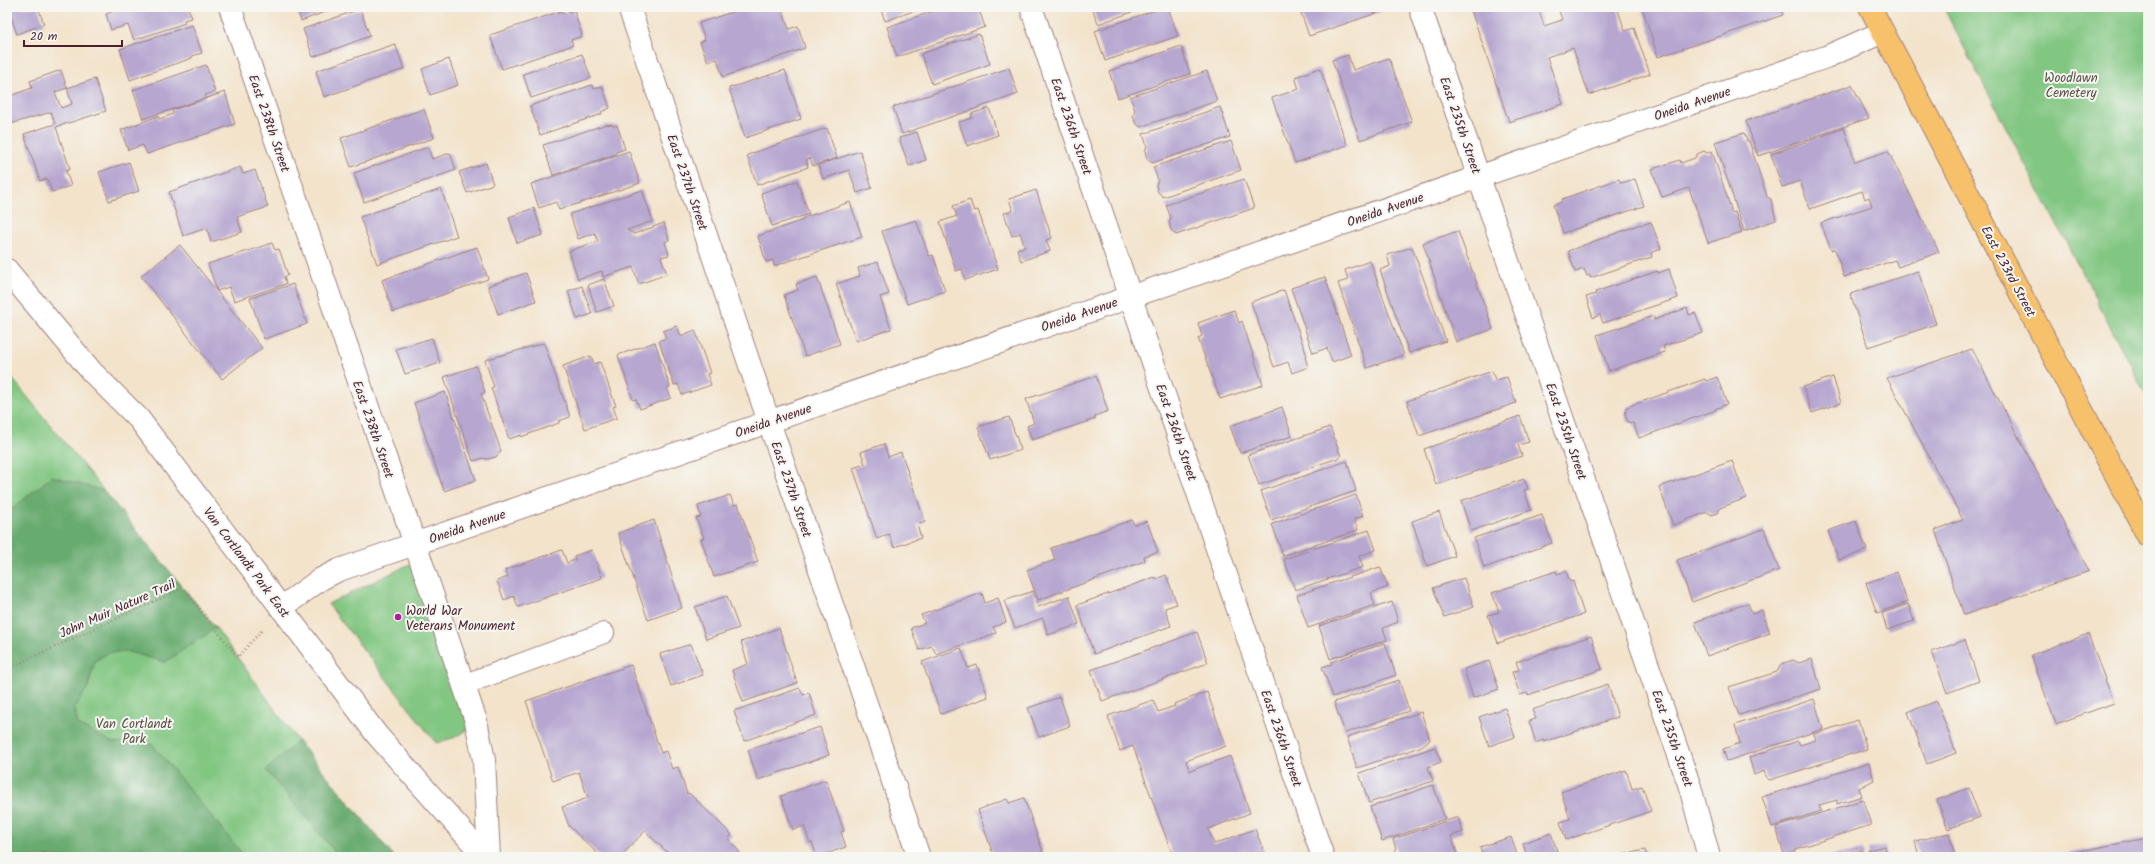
<svg xmlns="http://www.w3.org/2000/svg" width="2155" height="864" viewBox="0 0 2155 864" font-family="Kalam,sans-serif">
<rect width="100%" height="100%" fill="#f6f6f2"/>
<filter id="ink" filterUnits="userSpaceOnUse"><feTurbulence type="fractalNoise" baseFrequency=".025" numOctaves="2"/><feDisplacementMap in="SourceGraphic" scale="8" xChannelSelector="R" yChannelSelector="G"/><feConvolveMatrix kernelMatrix="1 2 1 2 8 2 1 2 1" color-interpolation-filters="sRGB"/></filter>
<filter id="wash" filterUnits="userSpaceOnUse"><feTurbulence type="fractalNoise" baseFrequency=".012" numOctaves="4" result="noise"/><feDisplacementMap in="SourceGraphic" scale="16" xChannelSelector="R" yChannelSelector="G"/><feGaussianBlur stdDeviation="0.9" result="paint"/><feColorMatrix in="noise" values="0 0 0 0 0 0 0 0 0 0 0 0 0 0 0 0 0 1.4 0 .05"/><feComposite in="paint" operator="in"/></filter>
<g filter="url(#wash)">
<rect width="100%" height="100%" fill="#f3e3cb"/>
<g fill="#81c681" stroke="#667256">
<path d="M1943 7H2148V399Z"/>
<path d="M7 372 216 628 298 741 394 857H7Z"/>
<path d="M414 562 470 727 456 737 436 743 328 604Z"/>
</g>
<g fill="#68ab6f" stroke="#59654d">
<path d="M52 476 104 491 216 628 165 662 125 651 108 653 95 661 88 687 75 708 78 725 112 742 152 744 245 857H7V513Z"/>
<path d="M298 741 394 857H339L266 770Z"/>
</g>
<g id="blocks">
<g fill="#b6a6d0">
<path d="M38 7 44 24 17 34 8 8Z"/>
<path d="M126 7H188L192 18 184 20 185 23 134 40 128 25 111 30 106 14Z"/>
<path d="M296 7H338L301 21Z"/>
<path d="M747 7H781L789 29 798 26 805 48 723 77 717 59 708 62 700 42 705 40 699 23Z"/>
<path d="M880 7H925L885 21Z"/>
<path d="M945 7H978L985 27 897 57 887 27Z"/>
<path d="M1092 7H1147L1098 24Z"/>
<path d="M1164 7H1168L1178 36 1105 61 1095 31Z"/>
<path d="M1299 7H1382L1383 11 1309 36Z"/>
<path d="M1470 7H1538L1544 26 1562 20 1558 7H1617L1625 31 1634 28 1650 74 1589 95 1573 48 1547 57 1563 104 1509 122Z"/>
<path d="M1642 7H1780L1783 15 1658 57Z"/>
<path d="M360 9 370 36 313 57 303 29Z"/>
<path d="M574 10 582 36 571 40 573 45 502 69 490 35 561 11 562 14Z"/>
<path d="M192 25 202 53 192 56V58L130 80 120 49Z"/>
<path d="M979 34 990 64 932 84 921 54Z"/>
<path d="M395 44 404 69 324 97 316 71Z"/>
<path d="M1181 46 1190 74 1118 98 1109 71Z"/>
<path d="M582 54 591 78 531 98 523 74Z"/>
<path d="M1348 55 1353 70 1389 58 1412 122 1360 140 1332 60Z"/>
<path d="M449 59 458 85 430 95 422 69Z"/>
<path d="M206 65 215 92 205 95 206 98 143 119 133 90Z"/>
<path d="M7 66 12 80 7 82Z"/>
<path d="M1009 68 1018 94 902 134 893 107Z"/>
<path d="M1320 68 1347 145 1295 163 1272 98 1299 89 1295 77Z"/>
<path d="M61 70 67 88 55 92 61 108 72 104 67 88 95 79 106 111 56 127 70 169 66 171 71 186 52 192 47 179 40 181 24 134 55 124 51 112 7 125V97L32 88 30 81Z"/>
<path d="M785 70 801 119 745 138 729 88Z"/>
<path d="M1207 71 1217 101 1140 127 1135 122 1133 115 1135 110 1130 97Z"/>
<path d="M592 85 594 89 602 86 610 108 601 112 602 114 540 135 530 106Z"/>
<path d="M1852 85 1869 118 1758 156 1746 121Z"/>
<path d="M225 92 235 124 147 154 143 145 128 150 121 130 158 116 159 119 173 114 172 110Z"/>
<path d="M1220 107 1230 137 1152 163 1147 159 1145 151 1147 146 1143 134Z"/>
<path d="M989 108 998 135 967 146 959 122 972 118 971 114Z"/>
<path d="M424 109 434 138 351 167 341 138Z"/>
<path d="M607 124V125L612 124 613 126 617 125 625 149 616 152V154L553 175 543 145Z"/>
<path d="M827 128 837 158 813 166 810 158 806 160 808 167 757 185 747 155Z"/>
<path d="M1844 128 1855 162 1888 151 1939 252 1898 267 1895 260 1844 277 1835 249 1831 250 1821 223 1872 206 1869 197 1865 199 1862 191 1810 209 1800 181 1782 187 1771 154Z"/>
<path d="M917 132 926 160 909 166 899 138Z"/>
<path d="M1744 133 1747 141H1749L1767 197 1771 199 1776 220 1744 231 1715 142Z"/>
<path d="M1231 141 1241 170 1163 197 1158 192 1156 185 1158 180 1153 167Z"/>
<path d="M428 147 432 159 450 153 456 170 364 202 354 173Z"/>
<path d="M629 151 640 183 559 210 556 202 539 208 531 184Z"/>
<path d="M860 151 872 188 857 193 849 170 823 179 818 165Z"/>
<path d="M1704 151 1707 153 1712 151 1731 209V213L1735 212 1742 232 1708 243 1689 188 1662 197 1652 169 1680 160 1681 163 1695 158 1697 154Z"/>
<path d="M129 162 139 191 109 201 99 172Z"/>
<path d="M486 163 493 184 467 193 459 172Z"/>
<path d="M240 167 243 174 255 170 268 207 237 217 242 232 211 242 207 228 183 236 169 192Z"/>
<path d="M1244 179 1254 208 1176 235 1171 230 1169 223 1171 218 1166 205Z"/>
<path d="M1619 179 1621 183 1635 179 1644 206 1563 233 1553 205 1562 202V199Z"/>
<path d="M797 181 809 214 772 226 761 193Z"/>
<path d="M441 189 457 236 377 264 360 217Z"/>
<path d="M642 190 653 221 627 230 634 234 664 223 669 240 665 242 669 255 661 257 667 274 639 284 633 267 603 277 602 271 578 279 569 251 598 241 595 233 578 239 570 214Z"/>
<path d="M1036 190 1052 238 1046 240 1050 251 1021 261 1017 249 1025 247 1020 233 1012 236 1004 213 1013 211 1009 199Z"/>
<path d="M970 200 974 211 978 210 998 269 965 280 962 269 956 271 940 222 957 216 953 206Z"/>
<path d="M850 202 862 237 774 266 773 260 766 262 758 236 803 220V218Z"/>
<path d="M534 208 543 235 517 243 509 217Z"/>
<path d="M916 220 929 256 933 255 945 291 907 304 882 231Z"/>
<path d="M1651 222 1661 249 1651 253 1652 257 1590 278V275L1587 276 1584 269 1575 272 1568 251 1641 224 1642 225Z"/>
<path d="M1458 231 1493 329 1456 342 1423 243Z"/>
<path d="M272 243 275 250 279 249 288 275 284 277 286 284 234 301 229 287 217 291 208 264Z"/>
<path d="M180 245 262 348 222 379 141 276Z"/>
<path d="M477 247 488 279 393 312 382 280Z"/>
<path d="M1412 247 1446 341 1409 353 1380 270 1390 266 1387 255Z"/>
<path d="M1370 261 1404 355 1367 368 1338 283 1348 280 1345 270Z"/>
<path d="M878 262 889 294 880 297 891 329 856 341 836 284 860 276 858 268Z"/>
<path d="M1669 269 1678 298 1603 323 1600 315 1593 318 1586 297 1596 294 1595 292 1658 271V273Z"/>
<path d="M1918 271 1936 324 1868 347 1850 294Z"/>
<path d="M526 273 536 301 498 314 488 286Z"/>
<path d="M817 277 840 344 805 356 784 295 798 290 796 284Z"/>
<path d="M1325 277 1351 355 1332 362 1327 348 1313 353 1291 288Z"/>
<path d="M604 279 614 306 597 312 588 285Z"/>
<path d="M293 284 307 324 264 339 250 298Z"/>
<path d="M582 286 592 314 577 319 568 291Z"/>
<path d="M1284 290 1307 356 1305 357 1308 367 1292 373 1288 362 1274 367 1251 302Z"/>
<path d="M1687 308 1689 315 1695 313 1703 333 1663 346 1665 352 1609 371 1597 335 1654 316V320Z"/>
<path d="M1234 310 1239 323 1242 321 1263 385 1220 399 1198 338 1202 336 1198 323Z"/>
<path d="M677 326 681 336 695 330 710 373 707 374 711 385 682 395 678 384 674 385 659 341 666 338 663 331Z"/>
<path d="M432 338 440 363 405 374 396 349Z"/>
<path d="M655 342 670 387 667 388 671 398 640 409 636 399 633 400 618 355Z"/>
<path d="M544 343 570 417 559 421V423L521 437V435L509 439 491 388 494 387 485 360Z"/>
<path d="M1972 349 2089 571 1964 615 1935 530 1963 520 1887 378Z"/>
<path d="M591 356 594 364 600 362 616 406 613 407 617 418 585 429 563 366Z"/>
<path d="M476 366 485 392 481 394 501 451 496 457 487 459 483 458 473 461 444 377Z"/>
<path d="M1492 371 1495 380 1507 377 1516 403 1419 436 1407 401Z"/>
<path d="M1096 376 1108 411 1095 416V419L1032 440 1027 426 1034 423 1026 399Z"/>
<path d="M1717 377 1727 404 1715 409 1716 410 1639 438 1633 423 1628 422 1625 415 1627 407 1705 379 1706 381Z"/>
<path d="M1833 377 1841 403 1812 413 1803 387Z"/>
<path d="M445 392 476 480 444 491 414 403Z"/>
<path d="M1282 407 1292 436 1240 453 1230 426Z"/>
<path d="M1520 416 1529 442 1518 445 1522 456 1436 485 1424 449Z"/>
<path d="M1009 417 1021 450 990 460 978 427Z"/>
<path d="M1330 427 1341 457 1259 485 1248 455Z"/>
<path d="M884 444 888 457 901 452 925 522 917 525 921 538 894 547 889 534 877 539 853 468 865 464 861 452Z"/>
<path d="M1347 461 1356 491 1271 520 1261 491Z"/>
<path d="M1732 461 1746 498 1720 508 1718 513 1712 515 1707 512 1673 525 1659 487Z"/>
<path d="M1524 479 1528 489 1524 490 1531 510 1471 531 1461 501Z"/>
<path d="M730 495 734 505 738 504 758 562 714 577 701 539 704 538 696 518 701 517 698 506Z"/>
<path d="M1356 495 1363 516 1354 519 1358 530 1283 556 1272 524Z"/>
<path d="M1439 512 1455 556 1427 566 1412 521Z"/>
<path d="M1542 515 1552 543 1484 568 1474 538Z"/>
<path d="M654 520 682 608 648 620 618 533Z"/>
<path d="M1132 520 1134 525 1147 521 1158 552 1144 556 1145 561 1038 600 1027 570 1055 560 1051 548Z"/>
<path d="M1856 521 1867 550 1839 560 1828 531Z"/>
<path d="M1764 529 1779 570 1692 602 1677 560Z"/>
<path d="M1369 530 1376 550 1359 556 1363 567 1295 590 1284 559Z"/>
<path d="M562 550 567 563 575 560 574 556 592 550 602 578 518 607 514 596 504 600 497 581 508 577 505 570Z"/>
<path d="M1380 567 1388 587 1371 593 1375 605 1308 628 1297 595Z"/>
<path d="M1556 571 1557 574 1566 571 1570 582 1573 581 1584 614 1498 643 1488 615 1499 612 1492 593Z"/>
<path d="M1897 572 1907 602 1877 613 1866 583Z"/>
<path d="M1166 575 1177 604 1165 608 1171 626 1094 654 1077 605 1155 577 1156 579Z"/>
<path d="M1464 578 1474 607 1444 617 1433 588Z"/>
<path d="M1033 591 1038 607 1069 596 1079 624 1048 635 1043 618 1015 628 1004 601Z"/>
<path d="M982 593 985 603 998 598 1006 622 993 627 996 633 936 654 932 646 919 650 911 628 925 623 921 615Z"/>
<path d="M727 596 739 628 706 639 695 607Z"/>
<path d="M1392 602 1398 622 1383 628 1387 640 1330 659 1319 626Z"/>
<path d="M1748 603 1752 614 1762 610 1770 633 1707 656 1695 622Z"/>
<path d="M1908 604 1914 621 1887 630 1882 613Z"/>
<path d="M779 628 797 683 743 702 732 670 748 664 741 642Z"/>
<path d="M1197 632 1208 663 1102 701 1091 670Z"/>
<path d="M2088 634 2114 703 2056 724 2031 655Z"/>
<path d="M1591 636 1602 669 1528 695 1527 693 1520 695 1512 672 1519 670 1516 662Z"/>
<path d="M1965 640 1979 681 1947 693 1932 652Z"/>
<path d="M1385 643 1396 675 1333 697 1322 667 1332 664 1331 662Z"/>
<path d="M691 644 703 675 671 686 660 654Z"/>
<path d="M961 648 968 668 977 665 988 697 941 714 922 662Z"/>
<path d="M1812 659 1821 689 1739 715 1729 687 1777 672 1781 664 1793 660 1799 663Z"/>
<path d="M1489 661 1499 689 1473 698 1464 669Z"/>
<path d="M631 665 661 753 666 751 672 769 678 767 687 794 689 793 732 835 728 839 738 850 742 857H661L667 852 645 831 620 857H601L569 826 562 807 588 798 579 772 553 781 526 701Z"/>
<path d="M1399 680 1409 711 1345 733 1334 702Z"/>
<path d="M1608 684 1618 717 1544 742 1543 740 1536 743 1529 721 1536 719 1532 710Z"/>
<path d="M800 688 803 695 809 693 816 715 744 741 734 711Z"/>
<path d="M1207 692 1226 746 1186 761 1188 767 1190 771 1230 756 1250 813 1208 829 1214 844 1255 829 1266 857H1173L1133 746 1120 751 1108 716 1153 700 1158 712 1175 706 1174 704Z"/>
<path d="M1060 697 1070 726 1039 737 1028 708Z"/>
<path d="M1814 699 1823 729 1727 761 1723 749 1740 743 1735 725Z"/>
<path d="M1937 701 1956 753 1927 764 1908 712Z"/>
<path d="M1505 708 1515 737 1489 746 1479 717Z"/>
<path d="M1421 712 1430 740 1420 747 1357 768 1347 737Z"/>
<path d="M1858 720 1867 749 1770 780 1766 778 1764 771 1754 775 1749 757 1798 741 1800 745 1816 740 1814 734Z"/>
<path d="M820 727 829 755 758 780 748 750Z"/>
<path d="M1435 747 1441 762 1428 767 1433 781 1369 803 1359 773Z"/>
<path d="M1869 763 1874 780 1859 788 1862 796 1837 804V800L1819 805 1821 811 1772 827 1762 797Z"/>
<path d="M1626 770 1632 789 1642 786 1651 811 1566 840 1560 822 1570 819 1561 792Z"/>
<path d="M826 780 844 831 841 832 846 847 817 857 812 842 810 843 804 826 793 830 781 796Z"/>
<path d="M1433 785 1445 819 1382 841 1370 807Z"/>
<path d="M1969 788 1980 817 1948 829 1937 800Z"/>
<path d="M1024 798 1043 852 1027 857H994L978 810 1007 799 1009 803Z"/>
<path d="M1863 800 1871 825 1796 849V851L1784 855 1776 827Z"/>
<path d="M1458 817 1463 832 1451 836 1457 853 1447 857H1393L1396 849 1393 839Z"/>
<path d="M1551 833 1559 857H1527L1523 843Z"/>
<path d="M1949 833 1955 857H1919L1915 841Z"/>
<path d="M1511 837 1518 857H1483L1480 847Z"/>
<path d="M2148 838V857H2054V856Z"/>
<path d="M1885 846 1887 857H1869L1868 850Z"/>
<path d="M1645 850 1647 857H1615V856Z"/>
<path d="M1863 850 1864 857H1830V856Z"/>
</g>
</g>
</g>
<g filter="url(#ink)">
<use href="#blocks" fill-opacity="0" stroke="#9e817b" stroke-width="1"/>
<g fill="none" stroke-linecap="round" stroke-linejoin="round">
<defs>
<path id="service" d="M463 685 604 633"/>
<g id="minor">
<path d="M230 7 476 721 484 760 489 857"/>
<path d="M629 7 769 422 919 857"/>
<path d="M1031 7 1323 857"/>
<path d="M1420 7 1690 787 1709 857"/>
<path d="M281 608 321 579 339 570 1826 57 1883 32"/>
</g>
<path id="tertiary" d="M7 270 92 372 139 419 377 735 485 857"/>
<path id="primary" d="M1870 7 2148 536"/>
</defs>
<use href="#service" stroke="#9e817b" stroke-width="22"/>
<use href="#minor" stroke="#9e817b" stroke-width="24"/>
<use href="#tertiary" stroke="#9e817b" stroke-width="24"/>
<use href="#primary" stroke="#9e817b" stroke-width="24"/>
<path stroke="#9e817b" stroke-width="2.5" stroke-dasharray="1 3" stroke-linecap="butt" d="M7 669 183 588 238 657 262 630"/>
<use href="#service" stroke="#fff" stroke-width="20"/>
<use href="#minor" stroke="#fff" stroke-width="22"/>
<use href="#tertiary" stroke="#fff" stroke-width="22"/>
<use href="#primary" stroke="#f7c06b" stroke-width="22"/>
</g>
</g>
<circle fill="#b5179e" stroke="#f6f6f2" stroke-width="1.5" cx="398" cy="617" r="4"/>
<g text-anchor="middle" stroke-width="4" stroke-linejoin="round" paint-order="stroke">
<g font-size="13" fill="#5a5145" stroke="#f6f6f2">
<text x="2071" y="82">Woodlawn<tspan x="2071" dy="15">Cemetery</tspan></text>
<text x="134" y="728">Van Cortlandt<tspan x="134" dy="15">Park</tspan></text>
</g>
<g font-size="13" fill="#4a1f2b" stroke="#f6f6f2">
<text transform="translate(1692 103) rotate(-19)" y="5">Oneida Avenue</text>
<text transform="translate(270 123) rotate(71)" y="5">East 238th Street</text>
<text transform="translate(1461 125) rotate(71)" y="5">East 235th Street</text>
<text transform="translate(1072 126) rotate(71)" y="5">East 236th Street</text>
<text transform="translate(688 182) rotate(71)" y="5">East 237th Street</text>
<text transform="translate(1385 209) rotate(-19)" y="5">Oneida Avenue</text>
<text transform="translate(2009 271) rotate(62)" y="5">East 233rd Street</text>
<text transform="translate(1079 314) rotate(-19)" y="5">Oneida Avenue</text>
<text transform="translate(773 420) rotate(-19)" y="5">Oneida Avenue</text>
<text transform="translate(374 429) rotate(71)" y="5">East 238th Street</text>
<text transform="translate(1567 431) rotate(71)" y="5">East 235th Street</text>
<text transform="translate(1177 432) rotate(71)" y="5">East 236th Street</text>
<text transform="translate(792 489) rotate(71)" y="5">East 237th Street</text>
<text transform="translate(467 526) rotate(-19)" y="5">Oneida Avenue</text>
<text transform="translate(247 562) rotate(53)" y="5">Van Cortlandt Park East</text>
<text transform="translate(117 608) rotate(-24)" y="5">John Muir Nature Trail</text>
<text transform="translate(1282 738) rotate(71)" y="5">East 236th Street</text>
<text transform="translate(1673 738) rotate(71)" y="5">East 235th Street</text>
</g>
<g font-size="13" fill="#4a1f2b" stroke="#f6f6f2" text-anchor="start">
<text x="406" y="615">World War<tspan x="406" dy="15">Veterans Monument</tspan></text>
</g>
</g>
<rect width="2155" height="864" fill="none" stroke="#f6f6f2" stroke-width="24"/>
<path d="M24 40v6h98v-6" fill="none" stroke="#4a1f2b" stroke-width="2"/>
<text x="30" y="40" font-size="12" fill="#4a1f2b" stroke="#f6f6f2" stroke-width="3" paint-order="stroke">20 m</text>
</svg>
